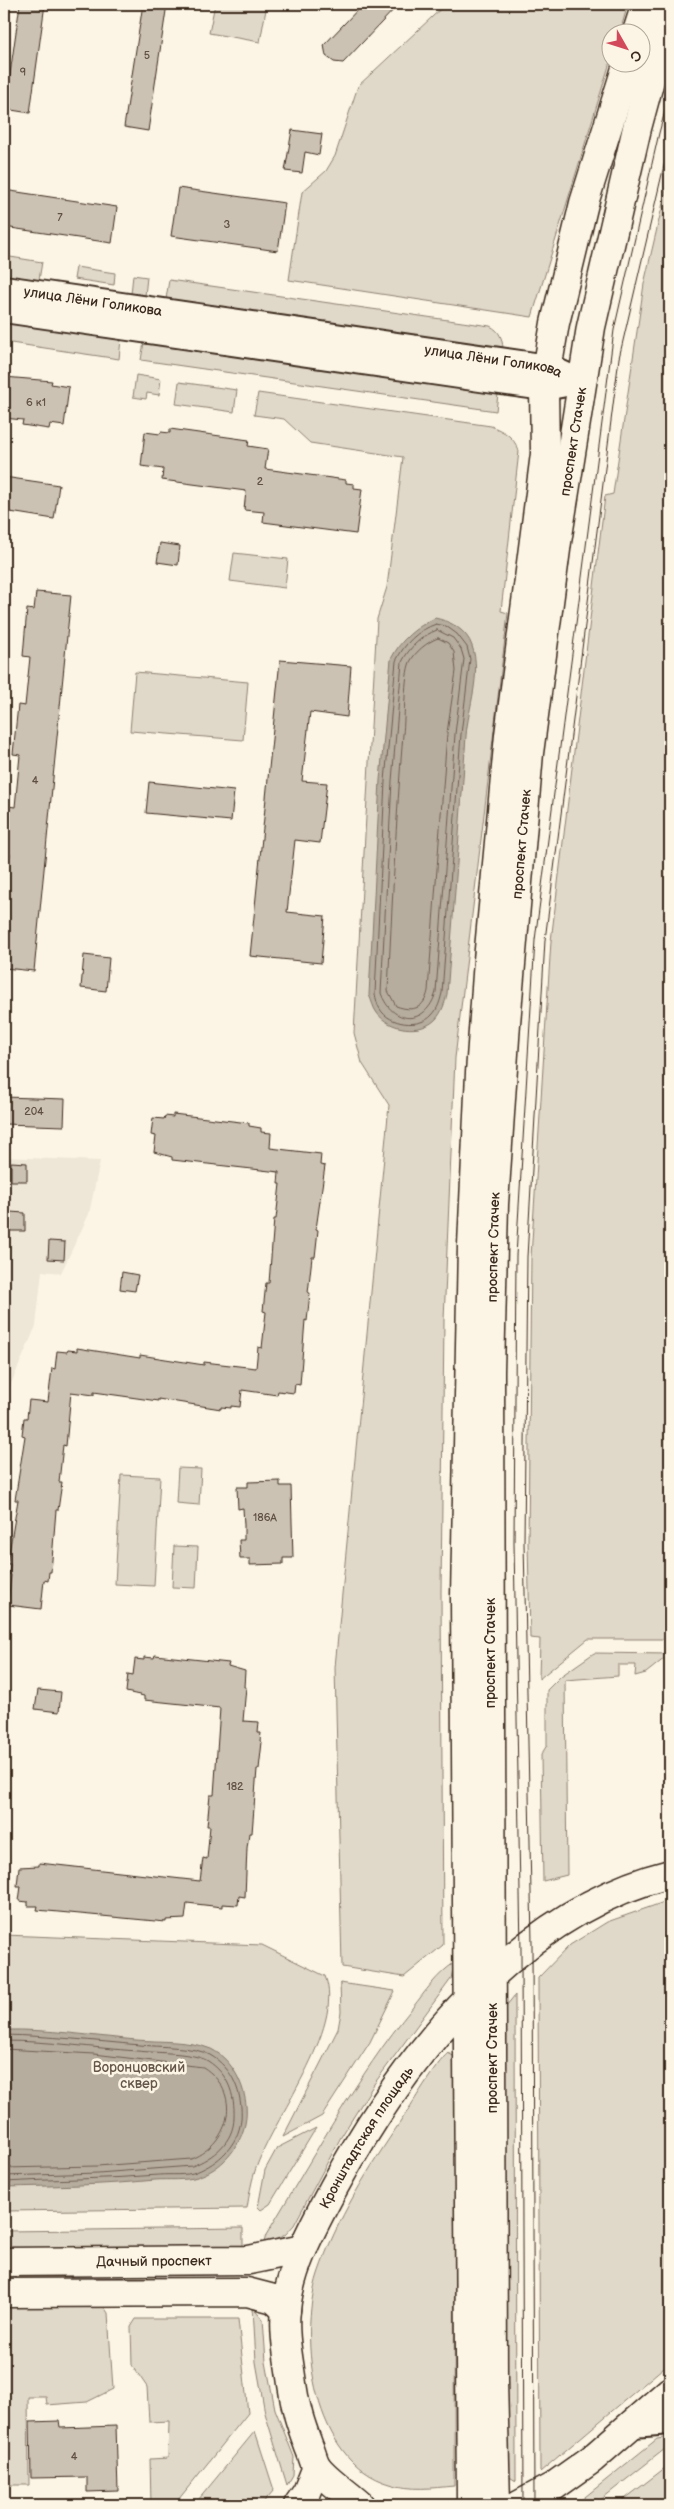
<svg xmlns="http://www.w3.org/2000/svg" width="674" height="2509" viewBox="0 0 674 2509" font-family="'Balsamiq Sans',sans-serif">
<rect width="100%" height="100%" fill="#fcf5e5"/>
<filter id="ink" filterUnits="userSpaceOnUse"><feTurbulence type="fractalNoise" baseFrequency=".02" numOctaves="2"/><feDisplacementMap in="SourceGraphic" scale="10" xChannelSelector="R" yChannelSelector="G"/><feConvolveMatrix kernelMatrix="1 2 1 2 8 2 1 2 1" color-interpolation-filters="sRGB"/></filter>
<g filter="url(#ink)">
<path fill="#eee6d6" d="M4 1157 100 1161 89 1214 61 1273 42 1271 36 1326 4 1400Z"/>
<g fill="#e0d8c8" stroke="#8e8173">
<path d="M215 4H267L260 42 209 33Z"/>
<path d="M446 4H628L620 32H612L611 59 532 317 289 280 302 192 326 171 335 156 358 86Z"/>
<path d="M670 173V1639H588L539 1679 540 1639 530 1638 528 1542 531 1257 551 941 605 496 613 494 644 284Z"/>
<path d="M4 256 42 262 39 280 4 275Z"/>
<path d="M76 267 115 273 114 285 74 279Z"/>
<path d="M133 275 147 277 145 296 131 294Z"/>
<path d="M169 280 490 326C500 331 502 338 503 348L166 299Z"/>
<path d="M4 321 121 339 119 359 4 342Z"/>
<path d="M144 342 498 394 496 411 141 360Z"/>
<path d="M136 375 161 379 159 395 147 393 146 399 133 397Z"/>
<path d="M179 382 237 390 234 412 176 404Z"/>
<path d="M258 393 491 426C505 432 513 436 519 451L501 611 508 613 455 1058 444 1320 441 1591 443 1945 404 1977 342 1967 335 1667 389 1105 362 1063 354 1033 377 619 387 587 403 457 310 443 284 419 254 415Z"/>
<path d="M234 553 288 559 285 588 230 581Z"/>
<path d="M135 672 248 682 243 740 130 731Z"/>
<path d="M178 1468 201 1469 199 1505 176 1503Z"/>
<path d="M121 1475 160 1477 154 1586 115 1584Z"/>
<path d="M174 1546 198 1547 196 1588 172 1587Z"/>
<path d="M594 1653 670 1654 646 1673 635 1676 636 1665H618V1676L565 1680 567 1875 543 1881 541 1755 547 1745V1690L561 1676Z"/>
<path d="M670 1900V2362L540 2472 538 1978 570 1945 607 1922Z"/>
<path d="M4 1935 262 1945 325 1976C346 2028 272 2119 255 2171 251 2183 249 2196 247 2208L4 2211Z"/>
<path d="M454 1963 451 1979 374 2084 341 2137 294 2225 285 2235 263 2246 266 2235C313 2158 356 2077 413 2007 425 1992 437 1974 454 1963Z"/>
<path d="M340 1983 395 1991 370 2042 322 2116 283 2137 338 2029 341 2012Z"/>
<path d="M515 1995 516 2481 508 2476 505 2470 503 2014 506 2006Z"/>
<path d="M448 2053 455 2057 454 2486C432 2488 411 2491 390 2484 313 2462 297 2339 318 2274 336 2220 369 2168 401 2121 411 2106 436 2063 448 2053Z"/>
<path d="M316 2128 270 2204 261 2210 258 2207 265 2170 277 2148Z"/>
<path d="M243 2228V2246L4 2249V2231Z"/>
<path d="M102 2304 108 2313 113 2389 87 2402 47 2405 46 2397H28L29 2485H7L6 2316 9 2305Z"/>
<path d="M253 2307 263 2319 266 2362 275 2409 294 2457 293 2475 287 2485 265 2413 256 2362Z"/>
<path d="M136 2319H238L248 2413 174 2505H151L150 2459 168 2458 169 2421 149 2422 147 2387 132 2365 131 2327Z"/>
<path d="M255 2431 274 2490 261 2505H194Z"/>
<path d="M670 2437V2445L594 2505H575L657 2439Z"/>
<path d="M670 2464V2505H617Z"/>
</g>
<g fill="#b7ad9e" stroke="#85796b">
<path d="M435 618C450 621 467 630 472 646 482 674 468 708 466 736 460 822 454 908 447 994 445 1003 442 1012 436 1019 421 1035 389 1030 377 1013 373 1008 372 1001 369 995L380 780 391 659C401 639 415 628 435 618Z"/>
<path d="M4 2030C48 2029 92 2036 136 2040 159 2042 189 2040 211 2049 236 2061 251 2097 245 2124 239 2149 222 2169 197 2177 185 2181 168 2179 155 2180 105 2185 54 2186 4 2187Z"/>
</g>
<g fill="none" stroke-linecap="round" stroke-linejoin="round">
<g stroke="#6d5e51" stroke-width="1">
<path d="M436 624 446 626 457 634 467 647 470 659 461 734 442 993C440 1001 438 1009 432 1015 420 1029 389 1025 380 1009 377 1005 376 998 375 994L385 781 396 661C404 644 418 630 436 624Z"/>
<path d="M437 630 453 638 461 649 464 659 455 734 436 992C426 1027 392 1025 381 993L392 781 402 662C409 648 421 636 437 630Z"/>
<path d="M438 638 448 643 454 652 456 671 447 733 428 991C424 1009 413 1012 396 1006L388 991C392 906 396 820 403 734 405 716 404 677 410 662 415 652 427 642 438 638Z"/>
<path d="M4 2035C49 2036 94 2041 140 2045 159 2047 194 2046 210 2055 233 2068 243 2094 241 2120 238 2145 219 2163 196 2172 186 2176 170 2174 159 2175 107 2179 55 2179 4 2182"/>
<path d="M4 2041C48 2041 93 2048 137 2051 156 2053 193 2052 208 2061 228 2074 235 2094 234 2117 234 2142 213 2158 192 2166L98 2173 4 2176"/>
<path d="M4 2049 94 2054 203 2067C242 2092 232 2142 191 2159L97 2166 4 2168"/>
</g>
</g>
<g fill="#ccc2b3" stroke="#3b2a1e">
<path d="M20 4H45L30 113 5 109Z"/>
<path d="M143 4H167L148 131 124 127Z"/>
<path d="M363 4H399L343 63 334 62 326 56 324 45Z"/>
<path d="M292 130 322 134 319 155 305 152 302 173 285 171Z"/>
<path d="M178 188 285 203 278 251 171 236Z"/>
<path d="M4 190 117 207 112 243 4 227Z"/>
<path d="M4 377 52 381 51 384 69 387 64 426 50 424 49 429 22 425 23 420 4 418Z"/>
<path d="M170 429 249 440 248 446 268 449 265 469 346 480V483L354 484V488L362 489 356 534 263 522 264 512 244 510 246 491 162 480 163 469 141 466 145 432 160 434 161 432 170 433Z"/>
<path d="M4 477 59 485 54 519 4 511Z"/>
<path d="M160 543 180 546 178 565 157 562Z"/>
<path d="M36 592 71 595 34 971 4 968V902L10 854 4 853V845L8 806 15 807 20 755 13 754 18 705 25 706 30 657 23 656 27 609 34 610Z"/>
<path d="M280 660 351 666 347 717 310 712 302 781 327 783 320 843 295 840 287 912 325 916 321 963 250 956Z"/>
<path d="M149 782 234 791 231 821 146 813Z"/>
<path d="M84 955 109 958 106 991 81 988Z"/>
<path d="M4 1097 65 1099 64 1126 4 1124Z"/>
<path d="M173 1114 249 1123V1126L261 1128V1132L271 1133 270 1148 321 1154 320 1165 325 1166 316 1229 318 1230 315 1257H312L308 1293H310L307 1321 305 1320 300 1385 295 1384 294 1393 278 1391 277 1395 242 1390 240 1407 231 1406V1408L221 1407V1409L158 1399V1401L94 1392V1395L71 1392 66 1446 63 1445 59 1482H62L58 1510H56L51 1572H49L48 1581 44 1580 41 1609 8 1605 11 1575 9 1574 10 1564H7L18 1500H15L25 1436 22 1435 24 1418H27L29 1400 48 1402 52 1368 55 1369 57 1351 67 1352 68 1350 77 1351V1348L140 1358V1355L204 1365V1362L256 1368 258 1347 262 1348 266 1312 263 1311 266 1283H269L274 1219H276L280 1184H278L279 1172 172 1160V1157L154 1152 156 1136 151 1135 153 1118 164 1119 165 1116 173 1117Z"/>
<path d="M11 1162 27 1163V1181H11Z"/>
<path d="M10 1212 25 1213V1231H9Z"/>
<path d="M49 1241 65 1242 64 1260 48 1259Z"/>
<path d="M122 1272 138 1275 135 1291 120 1289Z"/>
<path d="M280 1481V1486H291L293 1558H283V1564L250 1565V1559H240L239 1540H244V1525L243 1508 238 1509 237 1487H248V1482Z"/>
<path d="M155 1655 229 1663 228 1666 245 1671 244 1687H246L243 1721 259 1722 258 1733H261L260 1741 262 1742 259 1769H257L252 1833H249L247 1848 245 1897 239 1896 238 1905 222 1904V1907L187 1903 185 1919 166 1920V1922L37 1910 38 1906H28V1902L19 1901 21 1886H17L19 1867 39 1866V1863L200 1881 203 1858 207 1859 210 1826H207L210 1795H214L220 1708 144 1700V1696L126 1692 128 1674 133 1675 135 1659 144 1660V1657L154 1658Z"/>
<path d="M38 1690 61 1692 59 1712 35 1709Z"/>
<path d="M59 2421 60 2428 116 2426 118 2491 87 2492V2477L31 2478 30 2422Z"/>
</g>
<g fill="none" stroke-linecap="round" stroke-linejoin="round">
<defs>
<g id="minor">
<path id="s1" d="M4 288 548 367 581 382"/>
<path d="M4 310 501 382 544 388 561 385"/>
<path d="M633 2425 670 2422"/>
</g>
<g id="major">
<path d="M637 32 646 4"/>
<path id="s2" d="M4 2262 249 2260 303 2249"/>
<path d="M4 2293 247 2292 274 2299 286 2310"/>
<path d="M298 2505 307 2492 317 2467"/>
<path id="s3" d="M360 2505C348 2494 326 2479 317 2467 313 2461 312 2453 309 2447 301 2425 295 2408 292 2384 289 2360 283 2334 286 2310 290 2266 314 2225 334 2187 406 2055 517 1912 670 1874"/>
<path d="M471 2505 465 1597 472 1245 480 1073 488 960 509 735 545 454 544 388 555 323 584 203 628 62"/>
<path id="s4" d="M496 2505 493 2381 490 1372 494 1204 506 1023 529 753 557 542 591 327 637 128 670 6"/>
<path d="M519 2505 554 2486 592 2459 670 2391"/>
</g>
</defs>
<use href="#minor" stroke="#3b2a1e" stroke-width="28"/>
<use href="#major" stroke="#3b2a1e" stroke-width="31"/>
<use href="#minor" stroke="#fcf5e5" stroke-width="24"/>
<use href="#major" stroke="#fcf5e5" stroke-width="28"/>
<g stroke="#3b2a1e" stroke-width="1">
<path d="M523 2505 521 1952 514 1542 516 1256 535 940 614 330 659 133 670 93"/>
<path d="M534 2505 532 1943 524 1542 527 1257 545 940 619 358 670 140"/>
</g>
</g>
</g>
<g text-anchor="middle" stroke-width="5" stroke-linejoin="round" paint-order="stroke">
<g font-size="11" fill="#5f5043">
<text x="147" y="59">5</text>
<text x="23" y="76">9</text>
<text x="60" y="221">7</text>
<text x="227" y="228">3</text>
<text x="36" y="406">6 к1</text>
<text x="260" y="485">2</text>
<text x="35" y="784">4</text>
<text x="34" y="1115">204</text>
<text x="265" y="1521">186А</text>
<text x="235" y="1790">182</text>
<text x="74" y="2460">4</text>
</g>
<g font-size="14" fill="#3b2a1e" stroke="#fcf5e5">
<text dy="5" stroke="none"><textPath href="#s1" startOffset="90">улица Лёни Голикова</textPath></text>
<text dy="5" stroke="none"><textPath href="#s1" startOffset="495">улица Лёни Голикова</textPath></text>
<text dy="5" stroke="none"><textPath href="#s4" startOffset="2068">проспект Стачек</textPath></text>
<text dy="5" stroke="none"><textPath href="#s4" startOffset="1662">проспект Стачек</textPath></text>
<text dy="5" stroke="none"><textPath href="#s4" startOffset="1258">проспект Стачек</textPath></text>
<text transform="translate(490 1653) rotate(-90)" y="5">проспект Стачек</text>
<text transform="translate(492 2058) rotate(-90)" y="5">проспект Стачек</text>
<text dy="5" stroke="none"><textPath href="#s3" startOffset="411">Кронштадтская площадь</textPath></text>
<text dy="5" stroke="none"><textPath href="#s2" startOffset="150">Дачный проспект</textPath></text>
</g>
<g font-size="14" fill="#645648" stroke="#fcf5e5">
<text x="139" y="2072">Воронцовский<tspan x="139" dy="16">сквер</tspan></text>
</g>
</g>
<rect width="674" height="2509" fill="none" stroke="#fcf5e5" stroke-width="20"/>
<rect x="10" y="10" width="654" height="2489" fill="none" stroke="#3b2a1e" stroke-width="2" filter="url(#ink)"/>
<g transform="translate(626 48) rotate(129)"><circle r="24" fill="#fcf5e5" stroke="#afa495"/>
<path d="M0-4L9 19L0 12L-9 19Z" fill="#d1495b"/>
<text y="-8" font-size="14" font-weight="bold" text-anchor="middle" fill="#3b2a1e">С</text>
</g>
</svg>
